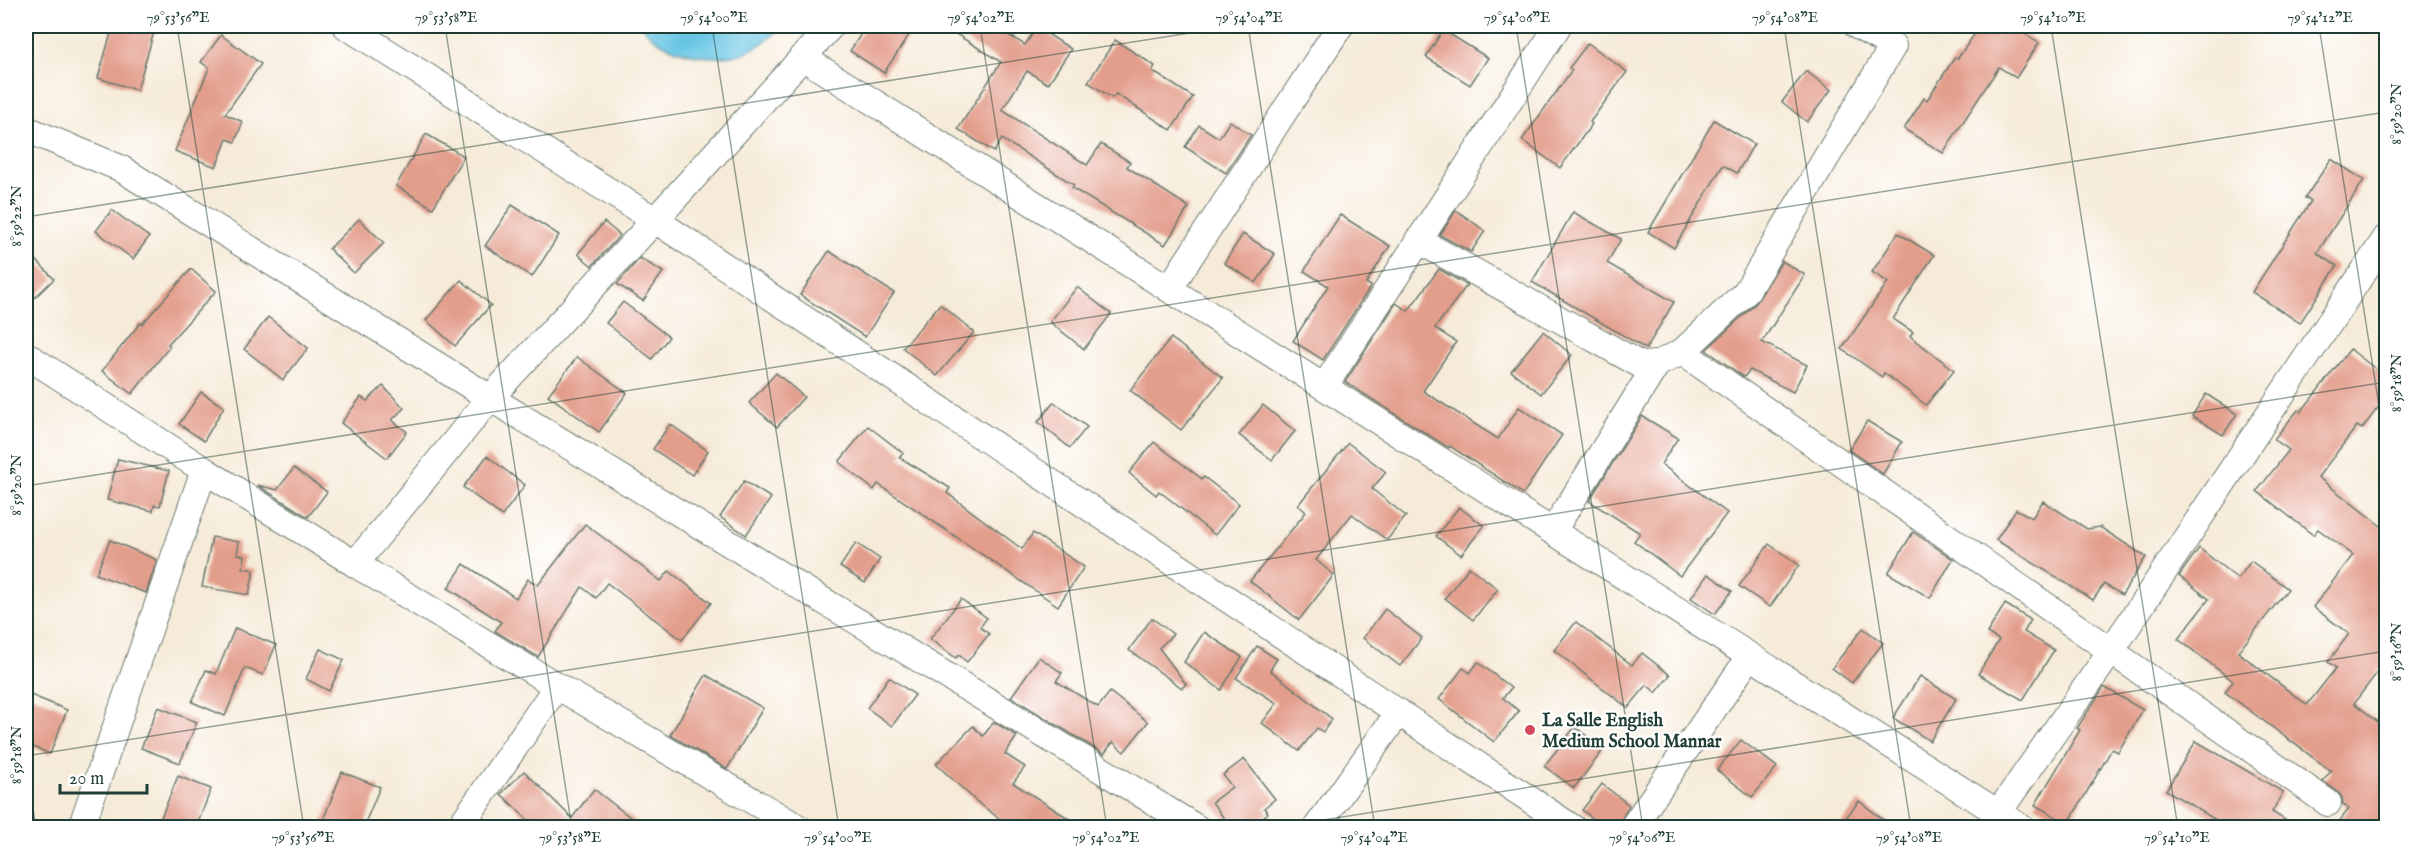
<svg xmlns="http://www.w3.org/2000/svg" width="2412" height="853" viewBox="0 0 2412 853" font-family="'IM FELL English',serif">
<rect width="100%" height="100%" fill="#fff"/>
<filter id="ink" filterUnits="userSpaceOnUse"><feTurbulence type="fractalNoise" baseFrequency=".0167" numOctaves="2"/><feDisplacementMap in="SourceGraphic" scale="12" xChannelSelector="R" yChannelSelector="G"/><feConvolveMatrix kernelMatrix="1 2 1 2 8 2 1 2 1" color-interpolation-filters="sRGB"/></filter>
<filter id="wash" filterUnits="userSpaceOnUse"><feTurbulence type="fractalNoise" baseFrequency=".008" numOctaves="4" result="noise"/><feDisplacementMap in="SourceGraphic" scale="24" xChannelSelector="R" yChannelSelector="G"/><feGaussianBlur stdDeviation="1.35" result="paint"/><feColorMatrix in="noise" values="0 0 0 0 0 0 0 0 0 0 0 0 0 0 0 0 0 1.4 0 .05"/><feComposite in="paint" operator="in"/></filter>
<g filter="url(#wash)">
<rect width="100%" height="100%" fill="#f6ebd9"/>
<path fill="#65c5e3" stroke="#42818c" stroke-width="1.5" d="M642 26H784C771 38 755 50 737 55 707 62 660 51 642 26Z"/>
<g id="blocks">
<g fill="#e39d8b">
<path d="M113 26H131L154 32 137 90 98 78Z"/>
<path d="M866 26H915L884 73 850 51Z"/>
<path d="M943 26H994L1025 45 1037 27 1071 49 1048 84 1027 71 1002 110 1087 165 1101 144 1130 162 1127 167 1189 207 1165 245 1072 188 1074 185 1002 139 994 152 958 129 1001 62Z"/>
<path d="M1980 26H2012L2039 43 2016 78 1999 67 1943 153 1904 129 1924 98 1927 100 1955 57 1958 58Z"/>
<path d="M1443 30 1488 58 1470 85 1426 57Z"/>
<path d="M221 35 261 64 225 114 243 122 235 142 227 139 216 167 175 151 209 68 201 62Z"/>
<path d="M1115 40 1155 66 1152 71 1193 97 1171 130 1116 94 1112 98 1088 82Z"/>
<path d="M1588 43 1627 72 1590 122 1592 124 1560 168 1522 140 1572 70 1569 68Z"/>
<path d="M1806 71 1831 90 1807 122 1782 102Z"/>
<path d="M1714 120 1754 144 1737 173 1723 165 1674 248 1648 232Z"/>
<path d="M1230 121 1251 135 1226 173 1185 147 1199 125 1219 138Z"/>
<path d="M426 134 464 156 433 208 396 186Z"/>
<path d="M2331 159 2364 180 2317 253 2337 266 2300 323 2252 292 2311 201 2305 198Z"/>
<path d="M512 205 559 235 532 277 485 246Z"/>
<path d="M112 210 149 237 133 259 96 231Z"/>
<path d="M1456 210 1485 231 1471 252 1440 235Z"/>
<path d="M1573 212 1621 239 1607 263 1674 302 1646 349 1532 282Z"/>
<path d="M1340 215 1390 246 1366 283 1371 286 1323 360 1293 341 1328 286 1304 271Z"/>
<path d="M359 219 384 243 354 273 329 249Z"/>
<path d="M604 222 620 235 592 266 578 254Z"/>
<path d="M1898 233 1934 255 1893 319 1913 332 1910 336 1954 370 1926 405 1884 373 1882 377 1842 349 1888 282 1872 272Z"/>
<path d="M1243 234 1275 254 1256 283 1224 263Z"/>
<path d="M26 249 54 279 26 306Z"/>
<path d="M829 251 894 293 865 337 800 295Z"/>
<path d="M640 258 663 272 643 301 617 284Z"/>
<path d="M1782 261 1805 275 1762 342 1807 365 1793 392 1750 370 1744 377 1706 350 1756 303Z"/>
<path d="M191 269 216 291 168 344 170 346 132 394 102 371 140 323 142 324Z"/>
<path d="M1439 269 1467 285 1435 328 1456 342 1423 391 1498 439 1519 407 1562 435 1523 494 1450 446 1449 448 1345 382 1396 303 1408 311Z"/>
<path d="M461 280 491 305 455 346 426 320Z"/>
<path d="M1077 287 1111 314 1084 349 1050 322Z"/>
<path d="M623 302 669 337 652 359 606 323Z"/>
<path d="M940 304 974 332 937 376 903 348Z"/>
<path d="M268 317 308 348 283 380 244 349Z"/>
<path d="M1543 331 1572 355 1541 394 1511 371Z"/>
<path d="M1171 338 1223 378 1181 430 1130 390Z"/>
<path d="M2350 349 2386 377V397L2362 429 2357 426 2318 477 2386 530V661L2354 703 2386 728V828H2334L2349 809 2343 804 2342 797 2337 791 2323 781 2331 771 2225 692 2233 681 2178 639 2209 599 2179 576 2199 548 2238 579 2251 561 2288 589 2238 652 2307 705 2336 668 2328 662 2349 634 2313 607 2353 555 2318 529 2313 535 2257 491 2289 450 2274 439 2298 410 2301 412Z"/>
<path d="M577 357 627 393 599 432 548 395Z"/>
<path d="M776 373 804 397 777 427 749 403Z"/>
<path d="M383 386 404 408 392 420 407 432 387 458 341 423 361 397 367 401Z"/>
<path d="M201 392 224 407 204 441 179 424Z"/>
<path d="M2206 394 2237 414 2223 435 2192 416Z"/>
<path d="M1054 402 1087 427 1070 448 1038 422Z"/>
<path d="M1263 405 1295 431 1272 460 1239 435Z"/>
<path d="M1642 416 1678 438 1661 464 1727 513 1680 576 1634 541 1640 533 1589 501Z"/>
<path d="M1867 421 1902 442 1883 474 1849 450Z"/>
<path d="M670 424 708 451 692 475 653 449Z"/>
<path d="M868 426 903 453 899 457 950 488 947 493 1022 549 1033 533 1084 567 1058 606 878 484 874 490 839 462Z"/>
<path d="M1154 442 1202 479 1204 477 1239 504 1215 535 1159 491 1156 495 1129 473Z"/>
<path d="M1348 443 1386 472 1372 489 1406 516 1387 540 1352 514 1316 560 1334 575 1299 620 1250 581 1306 512 1298 505Z"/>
<path d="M487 456 525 485 502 516 463 487Z"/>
<path d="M118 459 169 471 160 506 154 505 153 511 107 500Z"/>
<path d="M294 468 327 492 308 517 257 485 277 490Z"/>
<path d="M744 481 771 498 746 535 720 517Z"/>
<path d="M2043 501 2087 529 2100 527 2146 557 2122 595 2104 584 2093 600 1996 540 2016 509 2032 518Z"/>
<path d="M1459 507 1484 526 1461 555 1436 536Z"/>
<path d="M585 524 661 581 669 571 711 603 682 640 607 583 596 598 582 587 538 657 495 631 501 622 448 588 464 564 516 598 528 579 538 585Z"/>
<path d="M1913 532 1953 559 1930 598 1888 573Z"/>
<path d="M212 537 239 542 237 554 245 556 243 568 254 570 249 595 202 587Z"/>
<path d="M110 540 157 560 146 593 96 574Z"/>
<path d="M856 543 880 559 865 583 840 567Z"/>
<path d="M1769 544 1799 565 1770 607 1739 586Z"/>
<path d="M1469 567 1498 589 1473 620 1445 598Z"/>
<path d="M1708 574 1732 591 1715 614 1691 598Z"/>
<path d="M961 599 987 618 980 627 989 634 967 662 959 655 956 658 930 639Z"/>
<path d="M2005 604 2031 620 2024 632 2054 650 2023 700 1978 674 1999 640 1987 633Z"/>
<path d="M1385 609 1422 638 1400 666 1363 638Z"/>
<path d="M1152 618 1173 634 1159 648 1186 684 1182 688 1129 650Z"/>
<path d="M1576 622 1632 665 1642 653 1670 675 1656 693 1647 685 1628 708 1554 650Z"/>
<path d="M235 628 276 645 263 675 245 668 225 716 192 702 206 670 216 674Z"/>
<path d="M1863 628 1883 643 1852 683 1832 668Z"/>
<path d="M1204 632 1242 657 1221 690 1184 662Z"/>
<path d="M1257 646 1277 659 1270 670 1332 719 1323 732 1317 728 1299 751 1262 723 1277 703 1236 678Z"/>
<path d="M320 649 344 660 329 691 306 679Z"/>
<path d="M1039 657 1062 673 1056 681 1098 707 1110 692 1148 722 1124 752 1113 742 1104 754 1011 697Z"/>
<path d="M1478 662 1511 688 1503 698 1519 711 1494 742 1439 699 1463 668 1470 673Z"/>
<path d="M706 675 763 708 727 769 670 735Z"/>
<path d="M1920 676 1956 699 1930 741 1893 718Z"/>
<path d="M889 677 915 695 892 726 867 708Z"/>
<path d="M2104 687 2143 710 2118 752 2112 749 2068 824 2035 805 2080 730 2077 728Z"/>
<path d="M26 693 67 710 50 754 26 744Z"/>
<path d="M158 707 197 722 180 763 141 748Z"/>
<path d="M994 722 1017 736 1005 754 1025 767 1013 783 1084 828H1012L976 801 936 764 973 726 983 736Z"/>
<path d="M1575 727 1604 749 1574 788 1544 766Z"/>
<path d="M1741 740 1777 767 1752 797 1717 770Z"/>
<path d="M2196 741 2283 792 2272 812 2298 828H2229L2166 790Z"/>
<path d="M1244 759 1275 799 1264 808 1268 813 1249 828H1231L1212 802 1232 787 1223 775Z"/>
<path d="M524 771 572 818 594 789 644 828H536L501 794Z"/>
<path d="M342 772 380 787 363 828H320Z"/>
<path d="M178 776 211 789 196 828H180L160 820Z"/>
<path d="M1602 784 1629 805 1617 828H1605L1582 810Z"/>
<path d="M1859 801 1894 828H1838Z"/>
</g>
</g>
</g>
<g filter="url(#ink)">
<use href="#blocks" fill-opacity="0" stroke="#6a7a6e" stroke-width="1.5"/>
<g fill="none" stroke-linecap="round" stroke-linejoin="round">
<defs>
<g id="street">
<path d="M346 26 655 220 490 398 1197 828"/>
<path d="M831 26 655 220 1573 828"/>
<path d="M802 57 2022 828"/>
<path d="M26 129 120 168 490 398 355 564 557 686 799 828"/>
<path d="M1418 240 1641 365 1657 364 1682 352 2111 651 1998 813"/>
<path d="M1169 289 1340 26"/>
<path d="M1682 352 1746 292 1893 46 1857 26"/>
<path d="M26 355 204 470"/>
<path d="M1324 387 1558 26"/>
<path d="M1553 531 1657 364"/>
<path d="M2328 803 2111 651 2386 238"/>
<path d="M81 828 204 470 355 564"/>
<path d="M459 828 557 686"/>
<path d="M1316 828 1399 712"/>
<path d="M1632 828 1750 656"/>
</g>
</defs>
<use href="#street" stroke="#6a7a6e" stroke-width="28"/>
<use href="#street" stroke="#fff" stroke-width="26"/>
</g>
</g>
<path fill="none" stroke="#1f3d34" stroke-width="1.5" stroke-opacity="0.45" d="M177 26 304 828M445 26 572 828M712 26 839 828M980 26 1107 828M1248 26 1375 828M1516 26 1643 828M1784 26 1911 828M2051 26 2178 828M2319 26 2386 450M26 217 1234 26M26 486 2386 112M26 756 2386 382M26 762 36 828M1273 828 2386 651"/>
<circle fill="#d1495b" stroke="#fff" stroke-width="2" cx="1530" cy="730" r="6"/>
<g text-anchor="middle" stroke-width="4.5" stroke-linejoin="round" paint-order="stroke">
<g font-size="18" font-weight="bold" fill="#1f3d34" stroke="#fff" text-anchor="start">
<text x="1542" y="726">La Salle English<tspan x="1542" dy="21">Medium School Mannar</tspan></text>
</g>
</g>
<rect width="2412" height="853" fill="none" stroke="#fff" stroke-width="66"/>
<path d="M60 784v9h87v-9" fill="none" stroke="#1f3d34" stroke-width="3"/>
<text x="69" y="784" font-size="18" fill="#1f3d34" stroke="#ffffff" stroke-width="4.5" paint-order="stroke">20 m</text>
<rect x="33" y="33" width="2346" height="787" fill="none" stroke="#1f3d34" stroke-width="2"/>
<g font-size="15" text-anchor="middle" fill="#1f3d34">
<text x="178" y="22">79°53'56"E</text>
<text x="446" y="22">79°53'58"E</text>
<text x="714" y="22">79°54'00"E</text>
<text x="981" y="22">79°54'02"E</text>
<text x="1249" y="22">79°54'04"E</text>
<text x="1517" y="22">79°54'06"E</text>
<text x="1785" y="22">79°54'08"E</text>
<text x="2053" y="22">79°54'10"E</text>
<text x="2320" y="22">79°54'12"E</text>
<text transform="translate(2396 114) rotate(-90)" y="5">8°59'20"N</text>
<text transform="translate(16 216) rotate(-90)" y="5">8°59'22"N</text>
<text transform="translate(2396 383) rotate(-90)" y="5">8°59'18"N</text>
<text transform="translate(16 485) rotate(-90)" y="5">8°59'20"N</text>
<text transform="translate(2396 652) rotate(-90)" y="5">8°59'16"N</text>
<text transform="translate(16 755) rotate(-90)" y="5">8°59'18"N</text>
<text x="303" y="842">79°53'56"E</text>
<text x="570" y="842">79°53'58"E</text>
<text x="838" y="842">79°54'00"E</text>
<text x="1106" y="842">79°54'02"E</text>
<text x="1374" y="842">79°54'04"E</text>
<text x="1642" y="842">79°54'06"E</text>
<text x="1909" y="842">79°54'08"E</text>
<text x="2177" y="842">79°54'10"E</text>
</g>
</svg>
